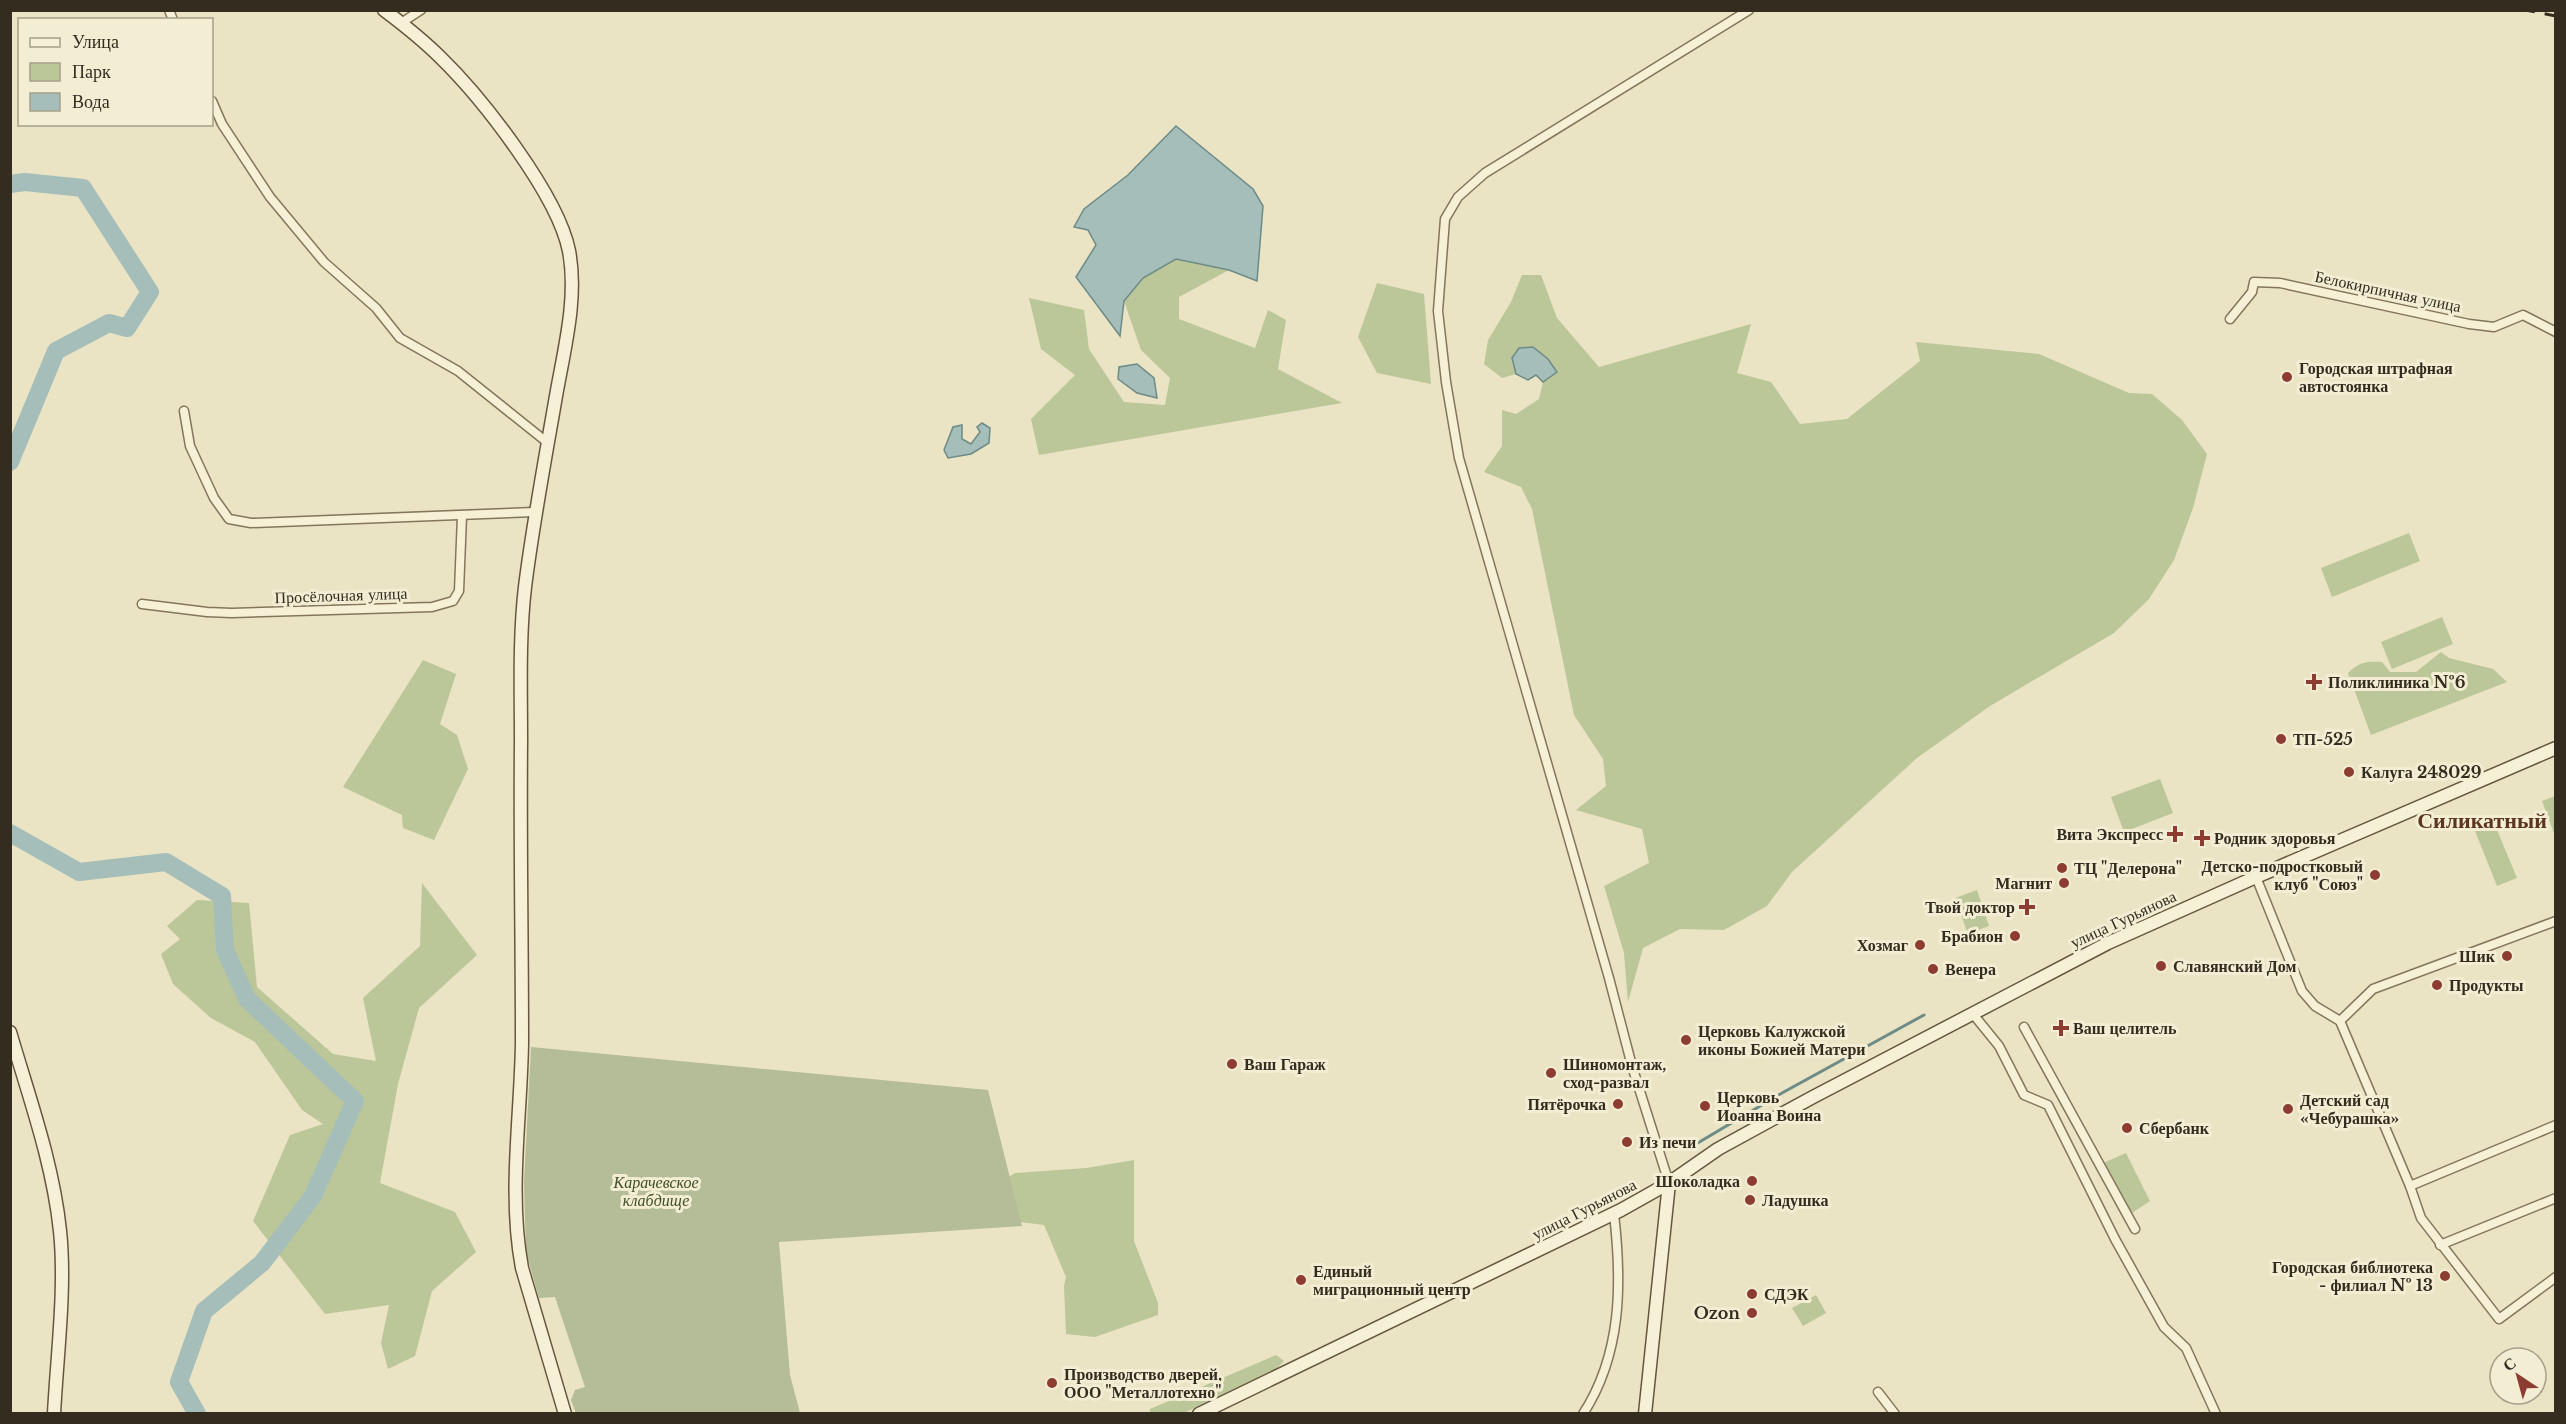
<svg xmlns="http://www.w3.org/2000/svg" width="2566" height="1424" viewBox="0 0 2566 1424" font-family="'Libre Baskerville',serif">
<rect width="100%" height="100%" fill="#eae3c4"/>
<g fill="#bcc799">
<path d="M1176 259 1229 270 1179 297V319L1255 348 1268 310 1286 320 1278 369 1342 403 1039 455 1031 419 1075 375 1041 349 1029 298 1084 310 1089 349 1124 402 1165 405 1170 378 1141 350 1124 301 1143 278Z"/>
<path d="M1522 275H1541L1557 318 1599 367 1751 324 1737 373 1771 382 1800 424 1847 419 1920 361 1916 342 2039 354 2129 393 2152 394 2182 420 2207 454 2193 508 2174 560 2149 599 2114 633 1990 706 1917 758 1792 872 1767 906 1724 930 1680 929 1643 948 1628 1002 1624 953 1604 886 1649 863 1642 829 1576 810 1606 786 1603 759 1574 715 1532 509 1521 487 1484 472 1502 446V410L1516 414 1539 399 1543 382 1557 372 1512 358 1516 374 1502 378 1484 364 1488 340 1511 302Z"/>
<path d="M1377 283 1424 294 1431 384 1377 373 1358 337Z"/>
<path d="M2409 533 2420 561 2332 597 2321 568Z"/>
<path d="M2442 617 2453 644 2392 669 2381 642Z"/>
<path d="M2441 652 2449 658 2493 669 2507 682 2371 735 2348 673C2359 662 2367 661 2382 662L2390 672H2416Z"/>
<path d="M423 660 456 674 440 724 457 735 468 769 434 840 403 828 402 815 343 787Z"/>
<path d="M2160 779 2173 813 2124 832 2111 797Z"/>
<path d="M2555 796V836L2542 801Z"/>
<path d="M2492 818 2517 878 2497 886 2473 826Z"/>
<path d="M422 883 477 955 419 1008 398 1084 380 1183 455 1212 476 1252 432 1291 415 1356 388 1369 381 1343 389 1305 325 1314 253 1221 290 1135 323 1124 302 1110 255 1042 211 1018 173 984 161 954 180 939 167 926 197 900 249 903 257 987 333 1054 376 1061 363 998 420 946Z"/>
<path d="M1977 890 1989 926 1968 934 1955 898Z"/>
<path d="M2126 1153 2150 1201 2132 1213 2103 1163Z"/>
<path d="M1134 1160V1241L1158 1303V1315L1095 1337 1066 1334 1064 1286 1066 1277 1044 1225 980 1217 982 1193 1015 1173 1086 1168Z"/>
<path d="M1816 1295 1826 1313 1803 1326 1792 1308Z"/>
<path d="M1276 1355 1284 1361 1276 1369 1184 1413H1150V1409Z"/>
</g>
<path fill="#b4bd97" d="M531 1047 988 1090 1022 1226 779 1242 790 1375 800 1413H576L571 1400 575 1390 585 1387 555 1297 539 1298 526 1252 524 1183Z"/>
<g fill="#a5beb9" stroke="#6d8b87" stroke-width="1.5">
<path d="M1176 126 1253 189 1263 206 1257 281 1229 270 1176 259 1143 278 1124 301 1120 336 1076 277 1096 245 1088 230 1074 227 1084 209 1128 175Z"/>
<path d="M1533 347 1548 359 1557 372 1543 382 1536 375 1528 380 1516 374 1512 358 1519 348Z"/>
<path d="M1137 364 1154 378 1157 398 1137 393 1118 379 1119 367Z"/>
<path d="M982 423 990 428 989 443 971 454 948 458 944 450 953 427 962 425V439L971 444 980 432 977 427Z"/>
</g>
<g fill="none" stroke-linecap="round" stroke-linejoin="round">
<path stroke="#6d8b87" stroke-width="3" d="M1696 1144 1782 1093 1924 1015"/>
<g stroke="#a5beb9" stroke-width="18">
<path d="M10 184 25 182 83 188 150 292 127 328 109 323 56 351 10 462"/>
<path d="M10 833 79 872 166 862 222 896 225 950 247 999 355 1101 313 1196 262 1263 204 1311 179 1382 197 1414"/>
</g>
<defs>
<g id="street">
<path d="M169 10 173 20"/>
<path d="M401 23 421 10"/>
<path d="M212 101 222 124 270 197 324 262 376 308 400 338 458 371 548 443"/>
<path d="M2230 319 2252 292 2254 282 2280 283 2469 324 2494 327 2523 315 2556 332"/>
<path d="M184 411 190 446 214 498 229 519 251 523 534 512"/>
<path d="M142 604 207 612 232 613 432 607 453 601 459 591 462 516"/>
<path d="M2256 877 2302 991 2315 1006 2340 1021 2410 1186 2421 1218 2499 1319 2556 1277"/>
<path d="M1973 1014 1999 1046 2024 1095 2048 1105 2115 1239 2164 1327 2186 1348 2216 1414"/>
<path d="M2340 1021 2373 989 2556 921"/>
<path d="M2024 1027 2135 1229"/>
<path d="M1669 1183 1632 1066 1609 978 1459 458 1446 382 1438 311 1445 219 1458 197 1485 173 1749 10"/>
<path d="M2410 1186 2556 1125"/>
<path d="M2440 1245 2556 1198"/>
<path d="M1878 1392 1895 1414"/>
<path d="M1583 1414C1622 1354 1622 1283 1614 1214"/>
</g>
<g id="secondary">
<path d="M384 10C404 25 423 40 441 58 482 98 558 195 569 251 578 298 564 350 556 396 545 460 533 523 525 587 519 638 521 690 521 741 520 841 522 941 522 1042 521 1117 508 1193 522 1268L565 1414"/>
<path d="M10 1032C29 1097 53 1163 60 1231 66 1288 57 1355 54 1414"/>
<path d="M1199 1414 1621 1210 1669 1183 1718 1149 1813 1097 2108 943 2256 877 2556 748"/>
<path d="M1645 1414 1669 1183"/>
</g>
</defs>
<use href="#street" stroke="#83765c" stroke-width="11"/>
<use href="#secondary" stroke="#65573f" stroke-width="15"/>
<use href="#street" stroke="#f6f0d6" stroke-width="8"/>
<use href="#secondary" stroke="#f6f0d6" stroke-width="12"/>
<path stroke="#342c1f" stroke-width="3" stroke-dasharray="10 10" stroke-linecap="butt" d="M2525 10 2556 16"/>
</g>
<g fill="#8d3c31" stroke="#f2edd3" stroke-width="2">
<circle cx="2287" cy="377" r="6"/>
<path d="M2311 673h6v6h6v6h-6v6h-6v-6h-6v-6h6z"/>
<circle cx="2281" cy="739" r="6"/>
<circle cx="2349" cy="772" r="6"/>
<path d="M2172 825h6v6h6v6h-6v6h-6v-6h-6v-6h6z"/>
<path d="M2199 829h6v6h6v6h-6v6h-6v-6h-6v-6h6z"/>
<circle cx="2062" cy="868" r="6"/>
<circle cx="2375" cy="875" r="6"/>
<circle cx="2064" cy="883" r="6"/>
<path d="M2024 898h6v6h6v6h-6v6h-6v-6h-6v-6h6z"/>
<circle cx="2015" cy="936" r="6"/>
<circle cx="1920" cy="945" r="6"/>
<circle cx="2507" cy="956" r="6"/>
<circle cx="2161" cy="966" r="6"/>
<circle cx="1933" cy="969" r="6"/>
<circle cx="2437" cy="985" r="6"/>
<path d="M2058 1019h6v6h6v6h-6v6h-6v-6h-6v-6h6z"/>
<circle cx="1686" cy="1040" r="6"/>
<circle cx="1232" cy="1064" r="6"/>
<circle cx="1551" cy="1073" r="6"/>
<circle cx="1618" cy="1104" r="6"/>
<circle cx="1705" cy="1106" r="6"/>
<circle cx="2288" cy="1109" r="6"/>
<circle cx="2127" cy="1128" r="6"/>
<circle cx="1627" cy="1142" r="6"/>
<circle cx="1752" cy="1181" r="6"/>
<circle cx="1750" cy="1200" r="6"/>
<circle cx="2445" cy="1276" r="6"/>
<circle cx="1301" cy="1280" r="6"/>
<circle cx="1752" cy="1294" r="6"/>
<circle cx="1752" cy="1313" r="6"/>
<circle cx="1052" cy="1383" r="6"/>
</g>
<g text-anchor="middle" stroke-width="6" stroke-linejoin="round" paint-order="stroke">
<g font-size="16" fill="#342c1f" stroke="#f2edd3">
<text transform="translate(2388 291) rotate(12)" y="6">Белокирпичная улица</text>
<text transform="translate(341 595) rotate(-2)" y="6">Просёлочная улица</text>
<text transform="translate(2123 919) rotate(-25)" y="6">улица Гурьянова</text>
<text transform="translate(1584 1209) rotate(-27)" y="6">улица Гурьянова</text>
</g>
<g font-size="16" font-weight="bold" fill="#342c1f" stroke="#f2edd3" text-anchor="start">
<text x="2299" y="374">Городская штрафная<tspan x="2299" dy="18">автостоянка</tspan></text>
<text x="2328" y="688">Поликлиника №6</text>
<text x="2293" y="745">ТП-525</text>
<text x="2361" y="778">Калуга 248029</text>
<text x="2163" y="840" text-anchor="end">Вита Экспресс</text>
<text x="2214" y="844">Родник здоровья</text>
<text x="2363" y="872" text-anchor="end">Детско-подростковый<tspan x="2363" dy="18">клуб "Союз"</tspan></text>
<text x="2074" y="874">ТЦ "Делерона"</text>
<text x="2052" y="889" text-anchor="end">Магнит</text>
<text x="2015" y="913" text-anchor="end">Твой доктор</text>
<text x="2003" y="942" text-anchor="end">Брабион</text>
<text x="1908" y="951" text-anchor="end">Хозмаг</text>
<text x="2495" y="962" text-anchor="end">Шик</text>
<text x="2173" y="972">Славянский Дом</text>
<text x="1945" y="975">Венера</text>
<text x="2449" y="991">Продукты</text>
<text x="2073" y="1034">Ваш целитель</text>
<text x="1698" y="1037">Церковь Калужской<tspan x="1698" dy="18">иконы Божией Матери</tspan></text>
<text x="1244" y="1070">Ваш Гараж</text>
<text x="1563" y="1070">Шиномонтаж,<tspan x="1563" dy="18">сход-развал</tspan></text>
<text x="1717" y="1103">Церковь<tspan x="1717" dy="18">Иоанна Воина</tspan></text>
<text x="2300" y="1106">Детский сад<tspan x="2300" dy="18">«Чебурашка»</tspan></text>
<text x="1606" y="1110" text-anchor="end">Пятёрочка</text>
<text x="2139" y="1134">Сбербанк</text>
<text x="1639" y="1148">Из печи</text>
<text x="1740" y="1187" text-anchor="end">Шоколадка</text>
<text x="1762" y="1206">Ладушка</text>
<text x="2433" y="1273" text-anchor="end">Городская библиотека<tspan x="2433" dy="18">- филиал № 13</tspan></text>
<text x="1313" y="1277">Единый<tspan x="1313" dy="18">миграционный центр</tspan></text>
<text x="1764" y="1300">СДЭК</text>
<text x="1740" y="1319" text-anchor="end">Ozon</text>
<text x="1064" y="1380">Производство дверей,<tspan x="1064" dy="18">ООО "Металлотехно"</tspan></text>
</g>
<g font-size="16" font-style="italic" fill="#404f27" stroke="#f2edd3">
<text x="656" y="1188">Карачевское<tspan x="656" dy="18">клабдище</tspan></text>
</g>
<g font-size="22" font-weight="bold" fill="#5d3622" stroke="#f2edd3">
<text x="2482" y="828">Силикатный</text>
</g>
</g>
<rect width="2566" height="1424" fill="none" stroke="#342c1f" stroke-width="24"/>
<rect x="18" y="18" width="195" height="108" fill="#f2edd3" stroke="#a6a08b" stroke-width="1.5"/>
<rect x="30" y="38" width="30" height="9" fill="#f6f0d6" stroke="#a6a08b" stroke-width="1.5"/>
<text x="72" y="48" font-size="18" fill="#342c1f">Улица</text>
<rect x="30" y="63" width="30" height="18" fill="#bcc799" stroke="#a6a08b" stroke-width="1.5"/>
<text x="72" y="78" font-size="18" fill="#342c1f">Парк</text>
<rect x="30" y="93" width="30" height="18" fill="#a5beb9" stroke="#a6a08b" stroke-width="1.5"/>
<text x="72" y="108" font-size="18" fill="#342c1f">Вода</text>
<g transform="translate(2518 1376) rotate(324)"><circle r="28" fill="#f2edd3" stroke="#a6a08b" stroke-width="1.5"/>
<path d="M0-4.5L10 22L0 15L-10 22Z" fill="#8d3c31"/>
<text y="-9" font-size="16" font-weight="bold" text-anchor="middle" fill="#342c1f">С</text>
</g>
</svg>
